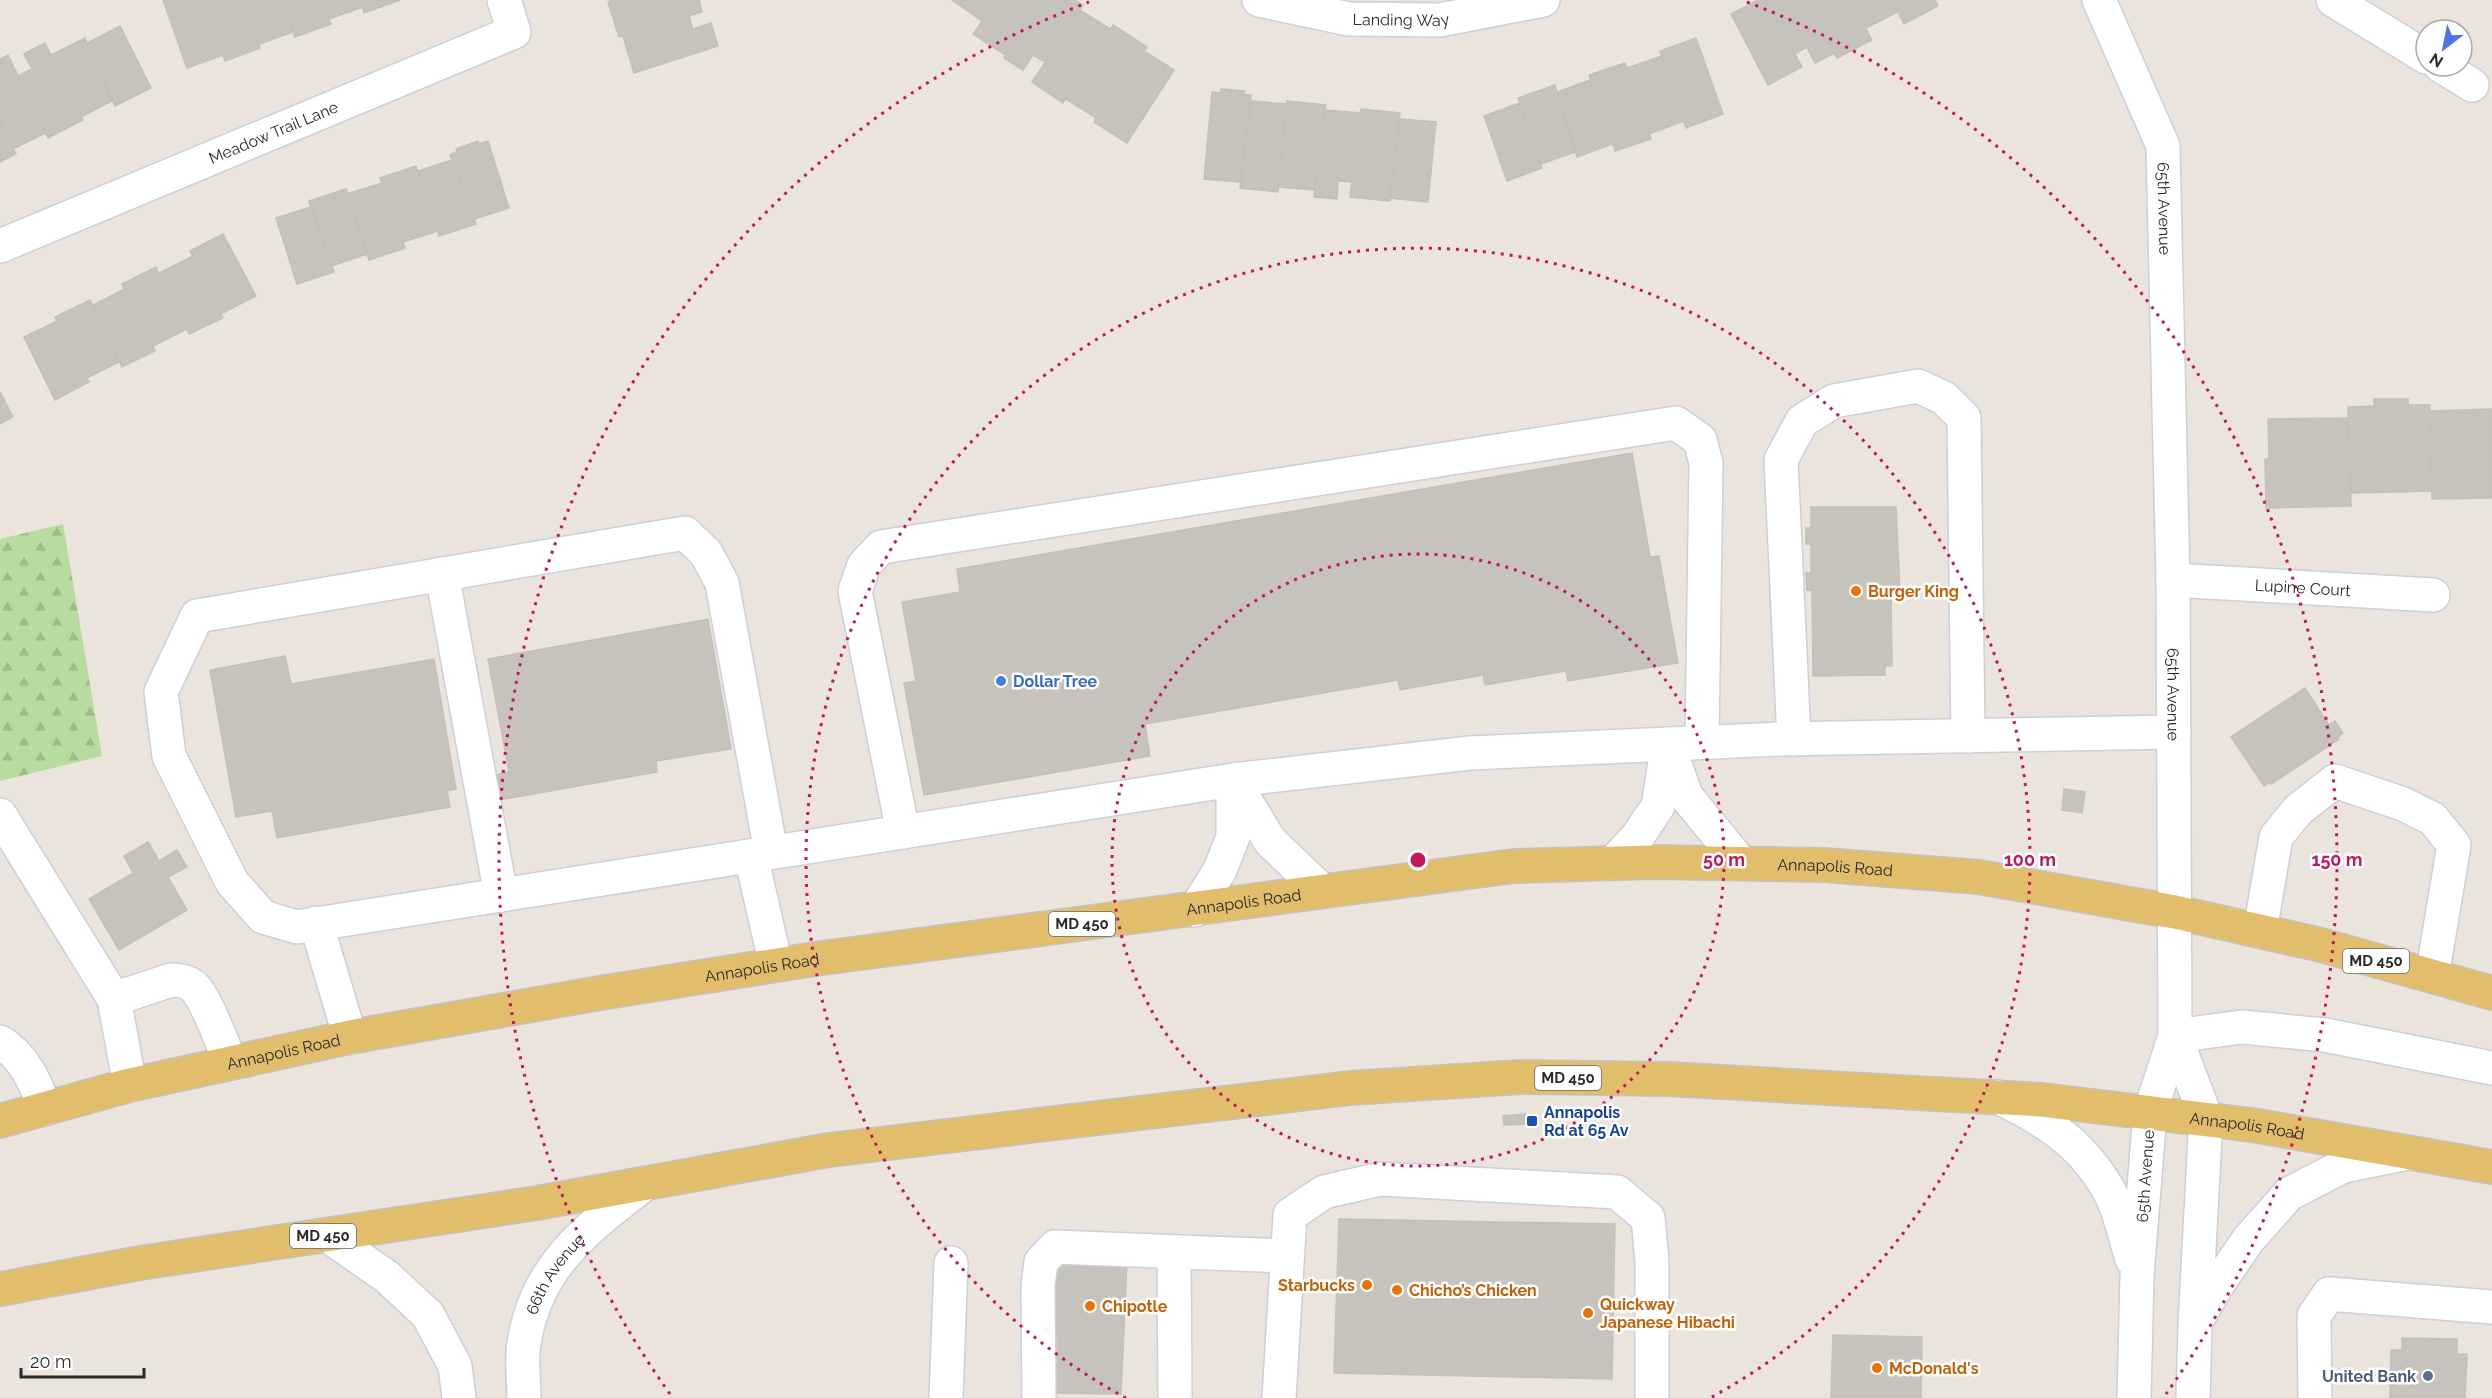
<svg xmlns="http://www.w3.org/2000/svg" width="2492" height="1398" viewBox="0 0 2492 1398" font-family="Raleway,sans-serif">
<defs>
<pattern id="forest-firs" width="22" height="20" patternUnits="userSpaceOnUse" patternTransform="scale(1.5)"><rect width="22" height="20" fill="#b8db9f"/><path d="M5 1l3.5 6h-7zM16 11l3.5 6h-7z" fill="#9ebc89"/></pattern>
</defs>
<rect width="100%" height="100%" fill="#eae4dd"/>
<path fill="url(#forest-firs)" d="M63 524 102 756 0 781V539Z"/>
<g fill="#c6c2bc" stroke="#c6bfb7" stroke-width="1.5">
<path d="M163 0H204L223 55 187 68Z"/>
<path d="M204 0H244L260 48 225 61Z"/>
<path d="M244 0H282L293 32 259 44Z"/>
<path d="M282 0H322L331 24 295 37Z"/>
<path d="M322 0H361L363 7 329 19Z"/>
<path d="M361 0H400L364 13Z"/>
<path d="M612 0H699L702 12 619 37 608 2Z"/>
<path d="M952 0H997L982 21Z"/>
<path d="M997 0H1040L1005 55 973 34Z"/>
<path d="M1040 0H1075L1083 5 1045 62 1033 55 1023 70 1004 58Z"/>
<path d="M1758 0H1766L1802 67 1768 85 1731 14Z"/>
<path d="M1766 0H1808L1812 7 1791 16 1807 47 1795 54Z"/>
<path d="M1808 0H1850L1872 40 1837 58 1834 53 1815 63 1791 16 1812 7Z"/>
<path d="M1850 0H1892L1898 12 1866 28Z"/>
<path d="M1892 0H1935L1938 6 1904 24Z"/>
<path d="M1080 10 1110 29 1063 103 1032 82Z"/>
<path d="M689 16 693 29 711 23 718 46 634 73 623 36Z"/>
<path d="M1113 25 1147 47 1096 118 1066 99Z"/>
<path d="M120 26 151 88 115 106 87 43Z"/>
<path d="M85 38 112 101 81 117 51 55Z"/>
<path d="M1696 38 1723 114 1686 128 1660 51Z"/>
<path d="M45 43 83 120 48 138 18 76 32 69 24 54Z"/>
<path d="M1144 51 1174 70 1127 143 1094 122Z"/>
<path d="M8 55 46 133 13 149 0 123V59Z"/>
<path d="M1662 56 1684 121 1649 134 1627 68Z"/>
<path d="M1625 63 1651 139 1615 151 1589 75Z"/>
<path d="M1590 80 1612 144 1577 157 1557 92Z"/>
<path d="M1555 85 1575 152 1541 164 1518 98Z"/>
<path d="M1221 89 1245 91 1244 95H1251L1240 182 1204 179 1212 92 1220 93Z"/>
<path d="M1251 101 1286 104 1278 192 1240 188Z"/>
<path d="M1287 101 1326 105 1315 190 1278 187Z"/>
<path d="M1520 103 1542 168 1507 181 1484 116Z"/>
<path d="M1361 109 1400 113 1390 201 1350 197Z"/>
<path d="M1325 110 1361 113 1352 182 1338 181 1337 199 1314 197Z"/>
<path d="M1400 119 1436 122 1428 202 1390 198Z"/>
<path d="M0 123 16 154 0 162Z"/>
<path d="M478 141 479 144 488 141 509 208 474 219 450 155 457 152 456 149Z"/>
<path d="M452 160 476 224 439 236 418 171Z"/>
<path d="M416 166 438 231 403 242 380 178Z"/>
<path d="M382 183 405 248 369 260 347 194Z"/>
<path d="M346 189 367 254 332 266 309 201Z"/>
<path d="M311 207 334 272 297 284 276 218Z"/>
<path d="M223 234 256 296 221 314 190 251Z"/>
<path d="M193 256 223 318 189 334 159 273Z"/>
<path d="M156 267 187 329 153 346 122 284Z"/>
<path d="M125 289 155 351 122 367 93 305Z"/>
<path d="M90 300 119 362 87 378 55 317Z"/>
<path d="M57 321 89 382 55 400 24 337Z"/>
<path d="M0 392 13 417 0 424Z"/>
<path d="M2374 399H2408V405H2430L2432 491 2351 493 2348 407 2374 406Z"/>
<path d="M2492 409V498L2432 499 2430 411Z"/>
<path d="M2348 418 2351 506 2266 508 2265 459H2269L2268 419Z"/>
<path d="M1632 453 1650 557 1659 556 1678 663 1568 681 1566 671 1485 685 1483 675 1400 690 1398 680 1145 724 1150 756 924 795 904 683 916 681 902 602 960 592 957 569Z"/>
<path d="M1811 507H1896L1900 593H1891L1892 666H1885V675L1813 676 1812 590H1807L1806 573H1811V544H1806V528H1811Z"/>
<path d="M708 619 731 749 656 761 657 772 499 800 495 775 509 772 488 659Z"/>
<path d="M285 656 291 684 434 659 456 789 447 791 450 807 277 838 272 811 236 817 210 670Z"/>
<path d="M2305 688 2329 725 2335 721 2343 733 2337 738 2339 739 2271 784 2270 782 2264 786 2231 737Z"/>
<path d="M2064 789 2085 792 2082 813 2062 810Z"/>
<path d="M148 842 159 861 177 850 187 867 168 877 187 910 119 950 89 899 133 873 124 856Z"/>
<path d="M1525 1114V1124L1504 1125 1503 1116Z"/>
<path d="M1339 1219 1615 1224 1612 1379 1334 1373Z"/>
<path d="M1057 1263H1127L1121 1394 1054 1393Z"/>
<path d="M1833 1335 1922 1337 1921 1398H1831Z"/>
<path d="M2402 1338 2457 1339V1354H2467L2465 1398H2390L2391 1350H2402Z"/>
</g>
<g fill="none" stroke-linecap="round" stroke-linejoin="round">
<defs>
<g id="minor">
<path id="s1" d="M1259 0 1349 19 1440 20 1543 0"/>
<path id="s2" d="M2099 0 2163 146 2173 580 2175 1036 2150 1112 2137 1276 2134 1398"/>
<path d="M2333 0 2426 57"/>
<path d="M2441 66 2472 85"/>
<path id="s3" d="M0 246 514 32 504 0"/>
<path d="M442 574 501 895"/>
<path id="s4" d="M2173 580 2433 595"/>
<path d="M1794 739 1781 460 1802 421 1834 401 1918 386 1944 398 1964 418 1968 736"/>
<path d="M0 815 114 999 130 1085"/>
<path d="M903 832 855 591 864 565 881 547 1676 423 1700 440 1706 463 1702 742"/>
<path d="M771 852 722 583 706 553 685 533 197 616 161 692 169 756 232 882 263 917 297 927 1233 780 1470 753 1781 739 2174 732"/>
<path d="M751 856 776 965"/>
<path d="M1613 863 1638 836 1658 806 1668 744 1686 796 1741 863"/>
<path d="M1195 910 1220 870 1233 837V780L1270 841 1322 891"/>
<path d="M316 923 350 1037"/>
<path d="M2260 931 2276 837 2298 810 2335 781 2403 804 2433 819 2454 845 2432 976"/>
<path d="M114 999 171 980C178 980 187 981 193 986 206 997 223 1046 231 1063"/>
<path d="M2175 1036 2206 1118 2195 1324 2193 1398"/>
<path d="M2175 1036 2242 1027 2325 1035 2492 1068"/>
<path d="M0 1042C24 1056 36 1083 45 1109"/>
<path d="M1998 1097C2042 1118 2079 1141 2105 1184 2119 1206 2124 1234 2132 1259"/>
<path d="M327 1235 387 1277 428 1315 455 1366 459 1398"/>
<path d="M1174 1252 1175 1398"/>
<path d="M2197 1320 2216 1287 2248 1240 2289 1194 2343 1166 2408 1153"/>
<path id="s5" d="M524 1398C524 1380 521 1360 524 1343 536 1265 588 1228 646 1183"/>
<path d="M946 1398 951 1263"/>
<path d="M1039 1398 1038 1286 1041 1262 1055 1247 1287 1256"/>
<path d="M1279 1398 1290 1215 1324 1192 1380 1179 1617 1192 1648 1218 1652 1262V1398"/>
<path d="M2315 1398 2314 1316 2329 1294 2492 1307"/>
</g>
<g id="major">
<path id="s6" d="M0 1121 130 1085 350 1037 600 993 815 959 1514 866 1653 862 1824 865 1979 877 2175 912 2317 944 2492 993"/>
<path id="s7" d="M0 1289 140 1263 537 1203 829 1150 1350 1088 1521 1077 1668 1079 2042 1100 2252 1125 2492 1167"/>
</g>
</defs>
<use href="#minor" stroke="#cccfda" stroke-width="36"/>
<use href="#major" stroke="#c3c3c3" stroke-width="36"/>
<use href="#minor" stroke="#fff" stroke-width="33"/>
<use href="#major" stroke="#e2bd6b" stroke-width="33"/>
</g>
<g fill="none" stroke="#c2185b" stroke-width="3" stroke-dasharray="3 6">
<circle cx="1418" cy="860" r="306"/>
<path d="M1126 1398A612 612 0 1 1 1710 1398"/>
<path d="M670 1394A919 919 0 0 1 1089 2M1747 2A919 919 0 0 1 2166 1394"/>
</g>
<g fill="#e8710a" stroke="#fff" stroke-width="2">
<circle cx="1856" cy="591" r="6"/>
<circle cx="1367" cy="1285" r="6"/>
<circle cx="1397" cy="1290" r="6"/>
<circle cx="1090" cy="1306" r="6"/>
<circle cx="1588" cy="1313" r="6"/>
<circle cx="1877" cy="1368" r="6"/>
</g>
<circle fill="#3f7fe0" stroke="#fff" stroke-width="2" cx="1001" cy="681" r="6"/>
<rect fill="#1a4fb4" stroke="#fff" stroke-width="2" x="1526" y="1115" width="12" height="12" rx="3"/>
<circle fill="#5c6f8a" stroke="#fff" stroke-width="2" cx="2428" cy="1376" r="6"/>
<g text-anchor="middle" stroke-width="5" stroke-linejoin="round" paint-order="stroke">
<g fill="#fff" stroke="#6a6a6a" stroke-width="1.5">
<rect x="1049" y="912" width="66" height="24" rx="4.5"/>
<rect x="2343" y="949" width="66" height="24" rx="4.5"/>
<rect x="1535" y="1066" width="66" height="24" rx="4.5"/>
<rect x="290" y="1224" width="66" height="24" rx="4.5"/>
</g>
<g font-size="15" font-weight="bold" fill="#2a2a2a">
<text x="1082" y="929">MD 450</text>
<text x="2376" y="966">MD 450</text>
<text x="1568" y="1083">MD 450</text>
<text x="323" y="1241">MD 450</text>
</g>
<g font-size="16" fill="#2a2a2a" stroke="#fff">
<text dy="6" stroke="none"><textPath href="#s1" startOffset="144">Landing Way</textPath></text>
<text dy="6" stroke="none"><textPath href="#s3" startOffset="296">Meadow Trail Lane</textPath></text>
<text dy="6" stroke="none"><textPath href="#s2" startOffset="222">65th Avenue</textPath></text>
<text dy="6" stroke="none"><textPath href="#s4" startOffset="130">Lupine Court</textPath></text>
<text dy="6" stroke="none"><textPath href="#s2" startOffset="708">65th Avenue</textPath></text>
<text dy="6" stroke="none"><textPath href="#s6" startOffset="1858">Annapolis Road</textPath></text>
<text dy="6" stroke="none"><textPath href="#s6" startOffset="1264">Annapolis Road</textPath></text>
<text dy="6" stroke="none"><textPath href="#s6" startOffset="778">Annapolis Road</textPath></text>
<text dy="6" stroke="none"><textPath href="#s6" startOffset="292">Annapolis Road</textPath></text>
<text dy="6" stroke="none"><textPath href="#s7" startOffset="2265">Annapolis Road</textPath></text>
<text transform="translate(2145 1176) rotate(-86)" y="6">65th Avenue</text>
<text dy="6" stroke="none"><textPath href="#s5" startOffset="132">66th Avenue</textPath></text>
</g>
<g font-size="16" font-weight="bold" fill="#c56008" stroke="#fff" text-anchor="start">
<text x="1868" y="597">Burger King</text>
<text x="1355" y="1291" text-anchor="end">Starbucks</text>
<text x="1409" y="1296">Chicho’s Chicken</text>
<text x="1600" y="1310">Quickway<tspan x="1600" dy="18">Japanese Hibachi</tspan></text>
<text x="1102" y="1312">Chipotle</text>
<text x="1889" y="1374">McDonald's</text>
</g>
<g font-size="16" font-weight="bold" fill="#366cbe" stroke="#fff" text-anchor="start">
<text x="1013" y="687">Dollar Tree</text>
</g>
<g font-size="16" font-weight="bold" fill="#164399" stroke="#fff" text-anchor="start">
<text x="1544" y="1118">Annapolis<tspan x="1544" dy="18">Rd at 65 Av</tspan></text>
</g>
<g font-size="16" font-weight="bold" fill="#4e5e75" stroke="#fff" text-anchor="end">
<text x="2416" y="1382">United Bank</text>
</g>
</g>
<circle cx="1418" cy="860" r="9" fill="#c2185b" stroke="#fff" stroke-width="3"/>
<g font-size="18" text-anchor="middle" font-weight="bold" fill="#c2185b" stroke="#fff" stroke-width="5" stroke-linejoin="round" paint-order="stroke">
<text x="1724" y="866">50 m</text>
<text x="2030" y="866">100 m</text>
<text x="2337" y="866">150 m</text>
</g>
<g transform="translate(2444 48) rotate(212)"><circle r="28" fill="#ffffff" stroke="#aaaaaa" stroke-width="1.5"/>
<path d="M0-4.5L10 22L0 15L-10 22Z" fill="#4e75e7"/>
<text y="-9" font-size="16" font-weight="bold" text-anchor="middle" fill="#2a2a2a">N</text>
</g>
<path d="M21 1368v9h123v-9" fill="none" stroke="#2a2a2a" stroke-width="3"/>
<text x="30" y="1368" font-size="18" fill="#2a2a2a" stroke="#ffffff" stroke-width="4.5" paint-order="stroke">20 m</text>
</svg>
